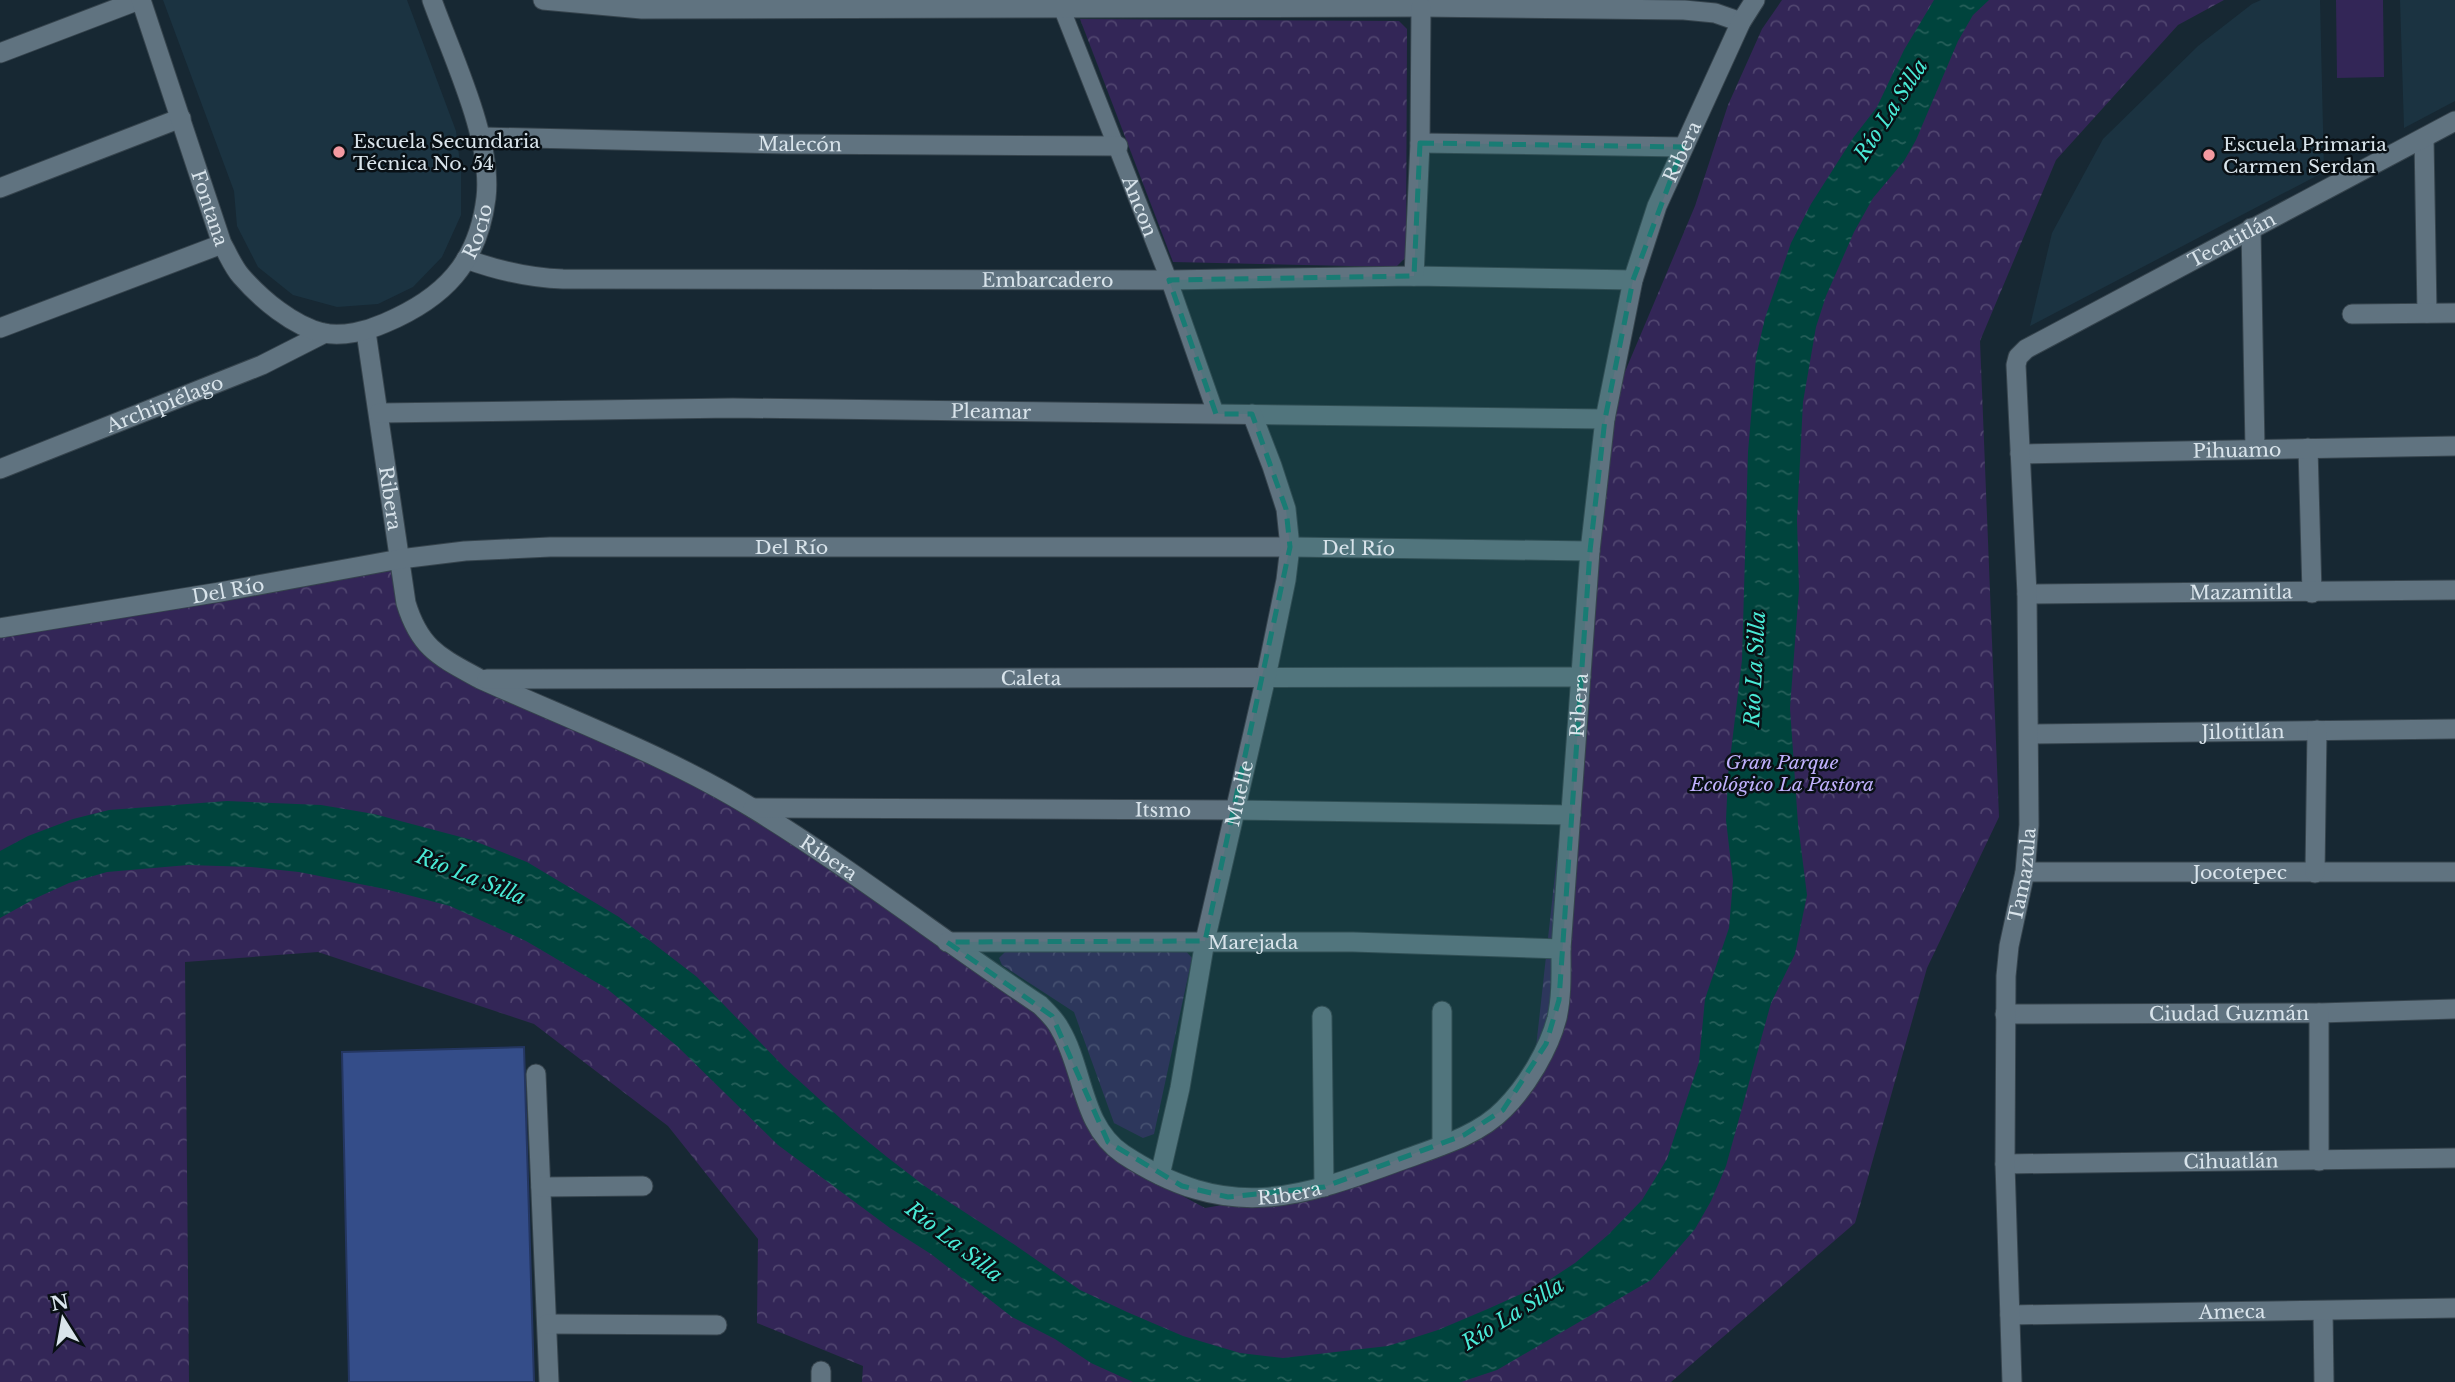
<svg xmlns="http://www.w3.org/2000/svg" width="2455" height="1382" viewBox="0 0 2455 1382" font-family="'Libre Baskerville',serif">
<defs>
<pattern id="park-crowns" width="20" height="18" patternUnits="userSpaceOnUse" patternTransform="scale(1.75)"><rect width="20" height="18" fill="#332657"/><path d="M2 6a3 3 0 1 1 6 0M12 15a3 3 0 1 1 6 0" fill="none" stroke="#50456f"/></pattern>
<pattern id="water-ripples" width="26" height="14" patternUnits="userSpaceOnUse" patternTransform="scale(1.75)"><rect width="26" height="14" fill="#00443d"/><path d="M2 4q2-2 4 0t4 0M15 11q2-2 4 0t4 0" fill="none" stroke="#255f59"/></pattern>
</defs>
<rect width="100%" height="100%" fill="#172833"/>
<g fill="#1b3341">
<path d="M163 0H407L456 131 461 172V215L442 257 413 287 378 304 337 307 293 295 258 267 237 226 234 191Z"/>
<path d="M2261 0H2320L2324 172 2030 326 2052 233 2103 139 2198 46 2252 4Z"/>
<path d="M2400 0H2455V101L2404 128Z"/>
</g>
<g fill="url(#park-crowns)">
<path d="M1782 0H2224L2178 25 2056 160 1980 341 1999 817 1927 968 1855 1223 1671 1382H862L863 1366 757 1323 758 1239 668 1126 534 1024 318 952 185 962 189 1382H0V628L400 559 424 643 705 781 1040 1005 1097 1127 1182 1186 1177 1193 1205 1208 1324 1187 1486 1123 1534 1066 1605 419 1695 206 1728 105 1762 29Z"/>
<path d="M1080 19 1399 21 1407 29 1406 257 1396 267 1173 262Z"/>
<path d="M1183 948 1192 958 1154 1134 1143 1138 1114 1123 1074 1012 1002 965 999 958 1007 950Z"/>
</g>
<path fill="#332657" d="M2336 0H2383L2384 77 2337 78Z"/>
<path fill="url(#water-ripples)" d="M1934 0H1989L1973 15 1958 41 1916 140 1904 161 1873 198 1854 232 1826 296 1816 327 1803 402 1797 520 1799 589 1790 708 1798 824 1807 895 1795 954 1771 1003 1726 1166 1711 1201 1695 1229 1651 1280 1497 1370 1461 1382H1133L1091 1363 1055 1339 1012 1317 931 1254 890 1228 778 1145 677 1046 606 988 526 941 450 906 385 889 299 872 251 867 188 865 107 872 69 883 36 898 0 918V851L28 836 73 819 109 810 227 801 321 805 374 814 472 840 527 862 619 917 697 977 784 1067 850 1127 887 1157 926 1187 1015 1245 1080 1290 1127 1312 1183 1336 1240 1353 1283 1358 1388 1346 1438 1330 1490 1308 1543 1284 1575 1263 1608 1235 1642 1200 1667 1159 1699 1062 1705 999 1729 928 1733 881 1726 820 1728 776 1742 660 1748 452 1756 357 1765 318 1791 243 1811 204 1853 138 1877 107 1904 50Z"/>
<path fill="#344d89" stroke="#243660" stroke-width="2" d="M524 1047 534 1382H349L342 1052Z"/>
<g fill="none" stroke-linecap="round" stroke-linejoin="round">
<defs>
<g id="pedestrian">
<path id="s1" d="M1062 9 1169 280 1216 414"/>
</g>
<g id="minor">
<path d="M543 0 642 9 1421 7 1684 10 1715 13 1741 22"/>
<path d="M0 53 139 0"/>
<path id="s2" d="M482 137 787 144 1118 146"/>
<path d="M2424 138 2427 313"/>
<path d="M1420 143 1683 147"/>
<path d="M0 188 181 118"/>
<path d="M2251 228 2255 449"/>
<path id="s3" d="M466 259C499 271 528 278 563 279L1169 280 1414 276 1633 280"/>
<path d="M1414 276 1420 143 1421 7"/>
<path d="M2352 314 2455 313"/>
<path d="M0 328 222 244"/>
<path id="s4" d="M366 332 406 603C420 649 440 657 480 679 571 720 670 757 754 809 852 869 944 941 1040 1005 1047 1012 1055 1019 1060 1029 1084 1069 1081 1126 1123 1154 1228 1223 1297 1199 1405 1159 1438 1147 1479 1135 1504 1109 1527 1086 1549 1049 1557 1018 1562 995 1561 972 1561 949L1590 551 1605 419 1633 280 1657 206 1741 22 1755 0"/>
<path id="s5" d="M379 413 733 408 1605 419"/>
<path d="M2308 448 2312 593"/>
<path id="s6" d="M2020 454 2455 446"/>
<path id="s7" d="M0 469 262 365 325 333"/>
<path id="s8" d="M2027 594 2455 590"/>
<path id="s9" d="M0 628 220 592 400 559 465 551 550 547H1290L1590 551"/>
<path id="s10" d="M487 679 1581 677"/>
<path id="s11" d="M2029 734 2455 729"/>
<path id="s12" d="M753 808 1234 810 1571 815"/>
<path id="s13" d="M2025 872H2455"/>
<path d="M2315 873 2317 730"/>
<path id="s14" d="M947 942H1353L1561 949"/>
<path id="s15" d="M2005 1014 2319 1013 2455 1009"/>
<path d="M1322 1016 1324 1187"/>
<path d="M536 1074 549 1382"/>
<path d="M1442 1145V1011"/>
<path d="M2319 1161V1013"/>
<path id="s16" d="M2005 1164 2455 1158"/>
<path id="s17" d="M1160 1175 1180 1088 1205 941 1266 677 1286 580 1290 547 1286 509 1272 466 1252 414"/>
<path d="M541 1187 643 1186"/>
<path d="M2323 1311 2324 1382"/>
<path id="s18" d="M2010 1315 2455 1308"/>
<path d="M547 1324 717 1325"/>
<path d="M821 1371V1382"/>
<path id="s19" d="M2012 1382 2005 1164 2006 976 2009 946 2025 872 2029 825 2027 594 2016 365 2018 357 2026 349 2455 121"/>
</g>
<g id="tertiary">
<path id="s20" d="M141 0 222 244C228 254 233 267 241 276 261 299 293 326 323 333 343 337 367 331 385 323 444 298 478 263 486 198 493 140 452 56 432 0"/>
</g>
</defs>
<use href="#pedestrian" stroke="#36444d" stroke-width="18"/>
<use href="#minor" stroke="#36444d" stroke-width="21"/>
<use href="#tertiary" stroke="#36444d" stroke-width="21"/>
<use href="#pedestrian" stroke="#607380" stroke-width="16"/>
<use href="#minor" stroke="#607380" stroke-width="19"/>
<use href="#tertiary" stroke="#607380" stroke-width="19"/>
</g>
<path fill="#197c74" fill-opacity="0.2" stroke="#197c74" stroke-width="5" stroke-dasharray="14 9" stroke-linejoin="round" d="M1420 143 1683 147 1633 280 1605 419 1590 551 1559 1000 1546 1044 1503 1110 1464 1135 1324 1187 1228 1197 1182 1186 1108 1142 1052 1016 947 942 1205 941 1290 547 1286 509 1252 414H1216L1169 280 1414 276Z"/>
<g fill="#f49aa1" stroke="#091015" stroke-width="2.5">
<circle cx="339" cy="152" r="7"/>
<circle cx="2209" cy="155" r="7"/>
</g>
<g text-anchor="middle" stroke-width="5" stroke-linejoin="round" paint-order="stroke">
<g font-size="19" fill="#d9e4eb" stroke="#091015" text-anchor="start">
<text x="353" y="148">Escuela Secundaria<tspan x="353" dy="22">Técnica No. 54</tspan></text>
<text x="2223" y="151">Escuela Primaria<tspan x="2223" dy="22">Carmen Serdan</tspan></text>
</g>
<g font-size="19" fill="#d9e4eb" stroke="#091015">
<text dy="7" stroke="none"><textPath href="#s2" startOffset="318">Malecón</textPath></text>
<text dy="7" stroke="none"><textPath href="#s4" startOffset="2604">Ribera</textPath></text>
<text dy="7" stroke="none"><textPath href="#s1" startOffset="212">Ancon</textPath></text>
<text dy="7" stroke="none"><textPath href="#s20" startOffset="219">Fontana</textPath></text>
<text dy="7" stroke="none"><textPath href="#s20" startOffset="595">Rocío</textPath></text>
<text dy="7" stroke="none"><textPath href="#s19" startOffset="1272">Tecatitlán</textPath></text>
<text dy="7" stroke="none"><textPath href="#s3" startOffset="584">Embarcadero</textPath></text>
<text dy="7" stroke="none"><textPath href="#s7" startOffset="177">Archipiélago</textPath></text>
<text dy="7" stroke="none"><textPath href="#s5" startOffset="612">Pleamar</textPath></text>
<text dy="7" stroke="none"><textPath href="#s6" startOffset="217">Pihuamo</textPath></text>
<text dy="7" stroke="none"><textPath href="#s4" startOffset="168">Ribera</textPath></text>
<text dy="7" stroke="none"><textPath href="#s9" startOffset="798">Del Río</textPath></text>
<text dy="7" stroke="none"><textPath href="#s9" startOffset="1365">Del Río</textPath></text>
<text dy="7" stroke="none"><textPath href="#s9" startOffset="231">Del Río</textPath></text>
<text dy="7" stroke="none"><textPath href="#s8" startOffset="214">Mazamitla</textPath></text>
<text dy="7" stroke="none"><textPath href="#s10" startOffset="544">Caleta</textPath></text>
<text dy="7" stroke="none"><textPath href="#s4" startOffset="2037">Ribera</textPath></text>
<text dy="7" stroke="none"><textPath href="#s11" startOffset="214">Jilotitlán</textPath></text>
<text dy="7" stroke="none"><textPath href="#s17" startOffset="390">Muelle</textPath></text>
<text dy="7" stroke="none"><textPath href="#s12" startOffset="410">Itsmo</textPath></text>
<text dy="7" stroke="none"><textPath href="#s4" startOffset="777">Ribera</textPath></text>
<text dy="7" stroke="none"><textPath href="#s13" startOffset="215">Jocotepec</textPath></text>
<text dy="7" stroke="none"><textPath href="#s19" startOffset="509">Tamazula</textPath></text>
<text dy="7" stroke="none"><textPath href="#s14" startOffset="306">Marejada</textPath></text>
<text dy="7" stroke="none"><textPath href="#s15" startOffset="224">Ciudad Guzmán</textPath></text>
<text dy="7" stroke="none"><textPath href="#s16" startOffset="226">Cihuatlán</textPath></text>
<text dy="7" stroke="none"><textPath href="#s4" startOffset="1384">Ribera</textPath></text>
<text dy="7" stroke="none"><textPath href="#s18" startOffset="222">Ameca</textPath></text>
</g>
<g font-size="19" font-style="italic" fill="#c0b1fd" stroke="#091015">
<text x="1782" y="769">Gran Parque<tspan x="1782" dy="22">Ecológico La Pastora</tspan></text>
</g>
<g font-size="21" font-style="italic" fill="#49ead6" stroke="#091015">
<text transform="translate(1891 110) rotate(-57)" y="7">Río La Silla</text>
<text transform="translate(1755 669) rotate(-87)" y="7">Río La Silla</text>
<text transform="translate(471 877) rotate(22)" y="7">Río La Silla</text>
<text transform="translate(954 1242) rotate(38)" y="7">Río La Silla</text>
<text transform="translate(1513 1314) rotate(-32)" y="7">Río La Silla</text>
</g>
</g>
<g transform="translate(63 1319) rotate(349)" stroke="#091015" stroke-width="5" paint-order="stroke">
<path d="M0-5L12 26L0 18L-12 26Z" fill="#d9e4eb"/>
<text y="-10" font-size="19" font-weight="bold" text-anchor="middle" fill="#d9e4eb">N</text>
</g>
</svg>
